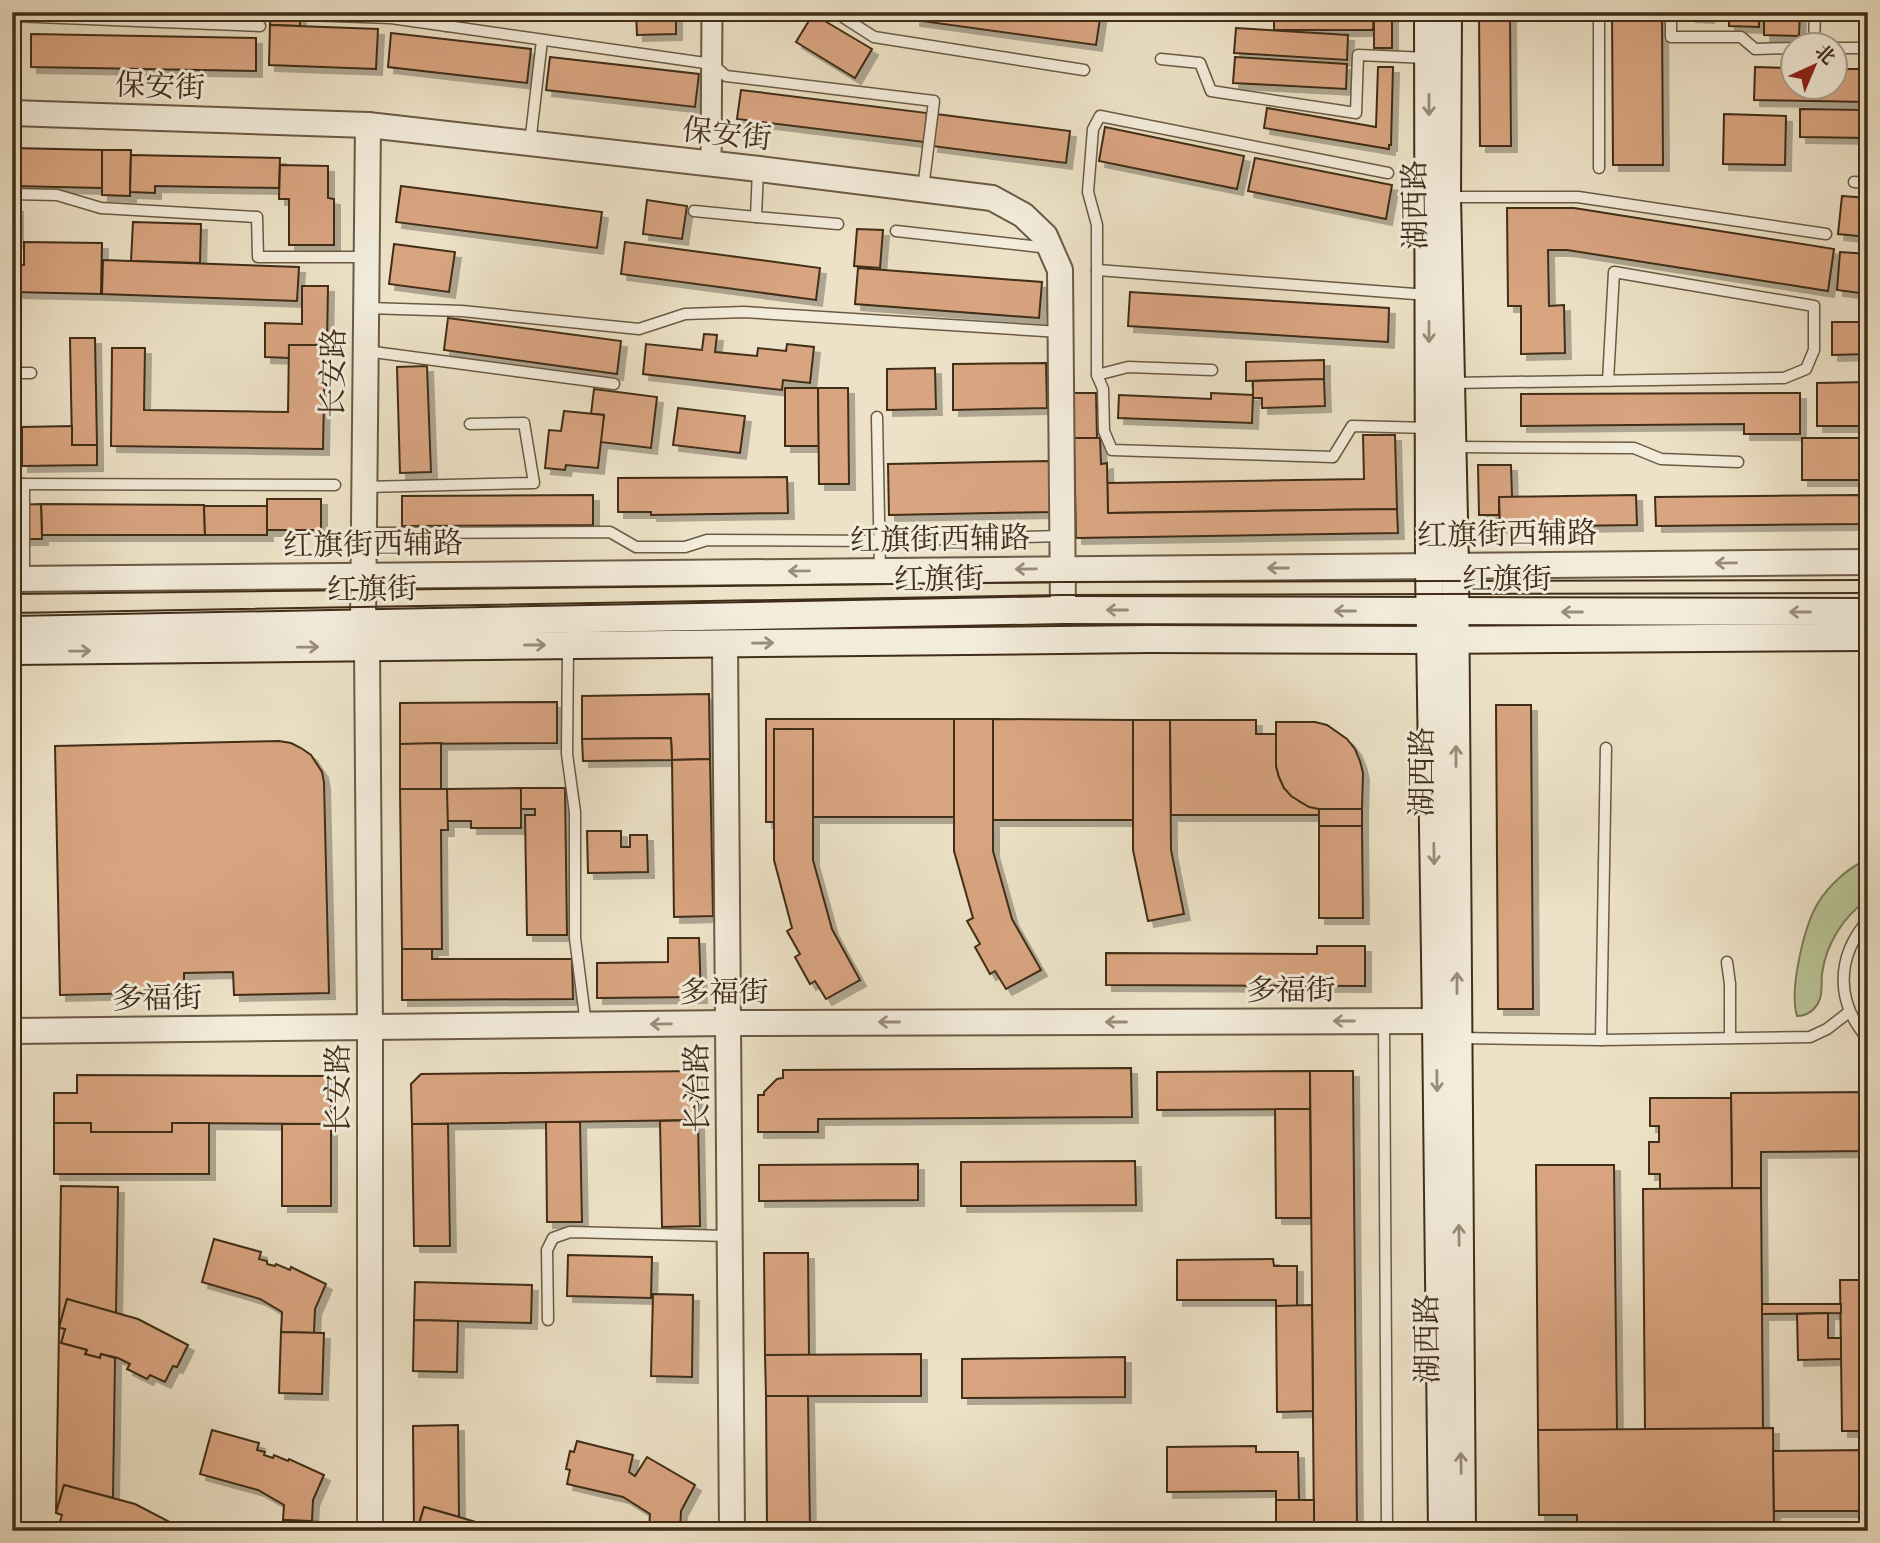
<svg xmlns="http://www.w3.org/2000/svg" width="1880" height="1543" viewBox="0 0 1880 1543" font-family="'Sorts Mill Goudy','Noto Serif SC',serif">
<defs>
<filter id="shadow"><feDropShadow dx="6" dy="6" stdDeviation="0" flood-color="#0004"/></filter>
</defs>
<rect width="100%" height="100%" fill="#ede2c7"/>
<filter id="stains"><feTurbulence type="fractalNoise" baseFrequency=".00286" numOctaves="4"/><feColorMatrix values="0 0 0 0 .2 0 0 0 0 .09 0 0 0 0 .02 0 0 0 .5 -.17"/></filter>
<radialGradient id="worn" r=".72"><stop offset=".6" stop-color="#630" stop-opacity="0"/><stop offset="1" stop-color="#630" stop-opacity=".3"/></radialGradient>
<path fill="#b8c396" stroke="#7c7858" stroke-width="2" d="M1868 859V899C1843 917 1826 944 1822 974 1821 982 1823 994 1819 1001 1815 1010 1807 1016 1797 1016 1789 990 1804 926 1818 903 1829 885 1849 867 1868 859Z"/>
<g fill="#d9a581" stroke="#402d19" stroke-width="2" filter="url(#shadow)">
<path d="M271 12H300V26L270 25Z"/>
<path d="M636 12H676V34L637 35Z"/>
<path d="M915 12H1101L1096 45 914 20Z"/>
<path d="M1274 12H1374L1373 30H1274Z"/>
<rect x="1374" y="12" width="18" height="36"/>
<path d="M1479 12H1510L1511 146H1480Z"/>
<path d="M1612 12H1662L1663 165H1613Z"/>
<path d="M1690 12H1708V17L1690 16Z"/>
<path d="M1729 12H1759V27L1729 26Z"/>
<path d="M1764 12H1800L1799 36 1764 35Z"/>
<path d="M813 14 872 49 855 78 796 42Z"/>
<path d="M270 25 378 29 376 69 269 65Z"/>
<path d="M1236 28 1348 35 1347 60 1234 53Z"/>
<path d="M391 33 531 49 527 83 388 67Z"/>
<path d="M31 34 256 38V71L31 67Z"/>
<path d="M550 57 699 74 695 107 546 90Z"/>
<path d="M1235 57 1347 64 1346 89 1233 83Z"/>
<path d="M1378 67H1393L1391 145H1389V149L1264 128 1267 108 1376 127Z"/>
<path d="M1755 67 1792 68V88H1834V69H1868V102L1754 100Z"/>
<path d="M741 90 927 113 924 142 737 119Z"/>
<path d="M1800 109 1868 110V138L1800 137Z"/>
<path d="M936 114 1070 131 1066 163 932 146Z"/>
<path d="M1724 114 1786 116 1785 165 1723 164Z"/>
<path d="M1105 127 1244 156 1237 189 1099 161Z"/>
<path d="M12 148 102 150V188L12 186Z"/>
<path d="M102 150H131L130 196 102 195Z"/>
<path d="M131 155 280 158 279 188 155 186V193L130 192Z"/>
<path d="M1255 158 1392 185 1386 219 1248 191Z"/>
<path d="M280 165 328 166V198L334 199V245H289V199H279Z"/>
<path d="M401 186 602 212 597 248 396 222Z"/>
<path d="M1842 196 1868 198V237L1838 234Z"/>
<path d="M647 200 687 206 682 239 643 234Z"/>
<rect x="12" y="206" width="5" height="36"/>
<path d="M1507 208H1574L1834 249 1828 291 1567 250H1548L1549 306 1564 305 1565 353 1521 354V306H1508Z"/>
<path d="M133 222 201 224 200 263 131 261Z"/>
<path d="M857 229 883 230 880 268 854 266Z"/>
<path d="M24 242 102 243 101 294 12 292V265H24Z"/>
<path d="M625 242 820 268 816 300 621 274Z"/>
<path d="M394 244 455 252 449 292 389 284Z"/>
<path d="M1840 252 1868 254V294L1837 290Z"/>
<path d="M103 260 299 267 297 301 102 294Z"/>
<path d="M858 268 1042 282 1039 318 855 304Z"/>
<path d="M302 286H328L327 345H289V358L265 357V323L302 324Z"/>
<path d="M1130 292 1389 308 1388 342 1128 326Z"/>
<path d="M448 318 621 341 617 374 444 350Z"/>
<path d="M1832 322H1868V354L1832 355Z"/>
<path d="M704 334 717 335 715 352 757 356 758 348 786 351 787 344 814 347 810 383 783 380 782 390 643 374 646 344 702 350Z"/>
<path d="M70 338H95L97 445H72Z"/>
<path d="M289 345H325L323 449 111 446 112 348H145L144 410 288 412Z"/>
<path d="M1324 360V379L1246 381V362Z"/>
<path d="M1046 363 1047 408 953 410V364Z"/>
<path d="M427 366 431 472 400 473 397 367Z"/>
<path d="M935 368 936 409 887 410V369Z"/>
<path d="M1324 379 1325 406 1262 408V398H1253V381Z"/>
<path d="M1868 382V426H1817V383Z"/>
<path d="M785 388H818L819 446H785Z"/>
<path d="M818 388H848L849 484H819Z"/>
<path d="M594 389 657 397 651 448 600 442 604 415 591 414Z"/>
<path d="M1073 393H1096L1097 438H1074Z"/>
<path d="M1211 393 1253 395 1252 423 1118 418 1119 395 1211 399Z"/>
<path d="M1800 393V434H1744V424L1521 426V394Z"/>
<path d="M678 408 745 416 740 453 673 445Z"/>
<path d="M564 411 604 415 598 468 566 465 565 470 545 468 549 430 561 431Z"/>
<path d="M72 426V445H97V465L22 466V427Z"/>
<path d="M1363 435H1395L1397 509 1108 513 1107 483 1364 479Z"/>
<path d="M1074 438H1100L1101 464 1107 463 1108 513 1397 509 1398 533 1076 538Z"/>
<rect x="1802" y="438" width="64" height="42"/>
<rect x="1866" y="438" width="2" height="26"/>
<path d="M1049 461 1050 512 889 515 888 464Z"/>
<path d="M1478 465H1511L1512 497H1499V515H1479Z"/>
<path d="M787 477 788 513 651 515V512H618V478Z"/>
<path d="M593 495V525L402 526V496Z"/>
<path d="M1636 495 1637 525 1500 527 1499 497Z"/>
<path d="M1860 495V524L1656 526 1655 497Z"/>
<rect x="267" y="499" width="54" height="31"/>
<path d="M41 504 204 505 205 535H42Z"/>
<path d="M41 504 42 539H12V505Z"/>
<path d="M204 506H267V535H205Z"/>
<path d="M709 694 710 759 672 760 671 738 582 739V696Z"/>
<path d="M557 702V743L400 744V703Z"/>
<path d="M1496 705H1531L1533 1009H1498Z"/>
<path d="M766 719H954V817H813V729H774V822H766Z"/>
<path d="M954 719H993V851L1012 919 1041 970 1006 989 995 971 990 974 975 947 980 944 967 921 973 918 954 851Z"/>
<path d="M993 719 1133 720V820H993Z"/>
<path d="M1133 720H1170L1171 850 1184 914 1148 921 1133 850Z"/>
<path d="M1170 720H1256V734H1276V766L1279 777 1284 788 1300 802 1319 809V815H1171Z"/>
<path d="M1276 722H1315L1327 725 1347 739 1355 749 1360 761 1363 773 1362 809H1319L1309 807 1291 796 1284 788 1279 777 1276 766Z"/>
<path d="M774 729H813V860L832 929 860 980 826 999 815 981 810 984 795 957 800 954 787 931 792 928 774 860Z"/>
<path d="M671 738 672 760 583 761 582 739Z"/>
<path d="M279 741 291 743 301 748 311 755 322 772 324 782 329 993 234 995 233 972 184 973V992L60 995 55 746Z"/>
<path d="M441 743V789H400V744Z"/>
<path d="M710 759 713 916 674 917 672 760Z"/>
<path d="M521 788H565L567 935H527L525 815H535V809H521Z"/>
<path d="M521 788V828H471V821H447V789Z"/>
<path d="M400 789H447L448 830H441L442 949H402Z"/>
<rect x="1319" y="809" width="43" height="17"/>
<path d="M1319 826H1362L1363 918H1319Z"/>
<path d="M587 831H621V847H630V835H647L648 872 588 873Z"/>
<path d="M668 938H699L701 997 597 998V963L668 962Z"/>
<path d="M1317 946H1365V986L1106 985V953L1317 954Z"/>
<path d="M402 949H432V959H572L573 999 402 1000Z"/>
<path d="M1131 1068 1132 1117 818 1119V1132H758V1095H764V1092L777 1079 783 1078V1070Z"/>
<path d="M698 1071V1120L412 1124 411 1084 421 1074Z"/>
<path d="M1310 1071V1109L1157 1110V1072Z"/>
<path d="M1310 1071H1353L1357 1531H1314Z"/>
<path d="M77 1075 331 1076V1124L172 1123V1132H91V1123H54V1093H77Z"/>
<path d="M1868 1092V1151L1761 1152V1188H1732L1731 1093Z"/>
<path d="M1650 1098H1731L1732 1188 1660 1189V1174H1649V1142H1659V1126H1650Z"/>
<path d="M1275 1109H1310L1311 1218H1276Z"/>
<path d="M698 1120 700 1226 662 1227 660 1121Z"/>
<path d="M546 1122H580L582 1222H547Z"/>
<path d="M54 1123H91V1132H172V1123H209V1174H54Z"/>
<rect x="282" y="1124" width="49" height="82"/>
<path d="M412 1124H448L450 1246H414Z"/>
<path d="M1135 1161 1136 1205 961 1206V1162Z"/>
<path d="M918 1164V1200L759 1201V1165Z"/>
<path d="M1536 1165H1614L1617 1430H1538Z"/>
<path d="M61 1186 118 1187 116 1313 67 1299 59 1328Z"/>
<path d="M1761 1188 1763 1429 1645 1430 1643 1189Z"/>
<path d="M214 1239 261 1252 259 1259 267 1261V1264L275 1266 276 1264 290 1270 291 1267 326 1284 315 1309 314 1333 281 1332 282 1312 260 1299 202 1282Z"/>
<path d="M764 1253H808L809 1355H765Z"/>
<path d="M568 1255 652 1257 651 1298 567 1296Z"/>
<path d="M1273 1259 1274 1266H1297V1306H1276V1300H1177V1260Z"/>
<path d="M1840 1280H1868V1431H1842Z"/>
<path d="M415 1282 532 1285 531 1323 414 1320Z"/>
<path d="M653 1294 693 1295 692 1377 651 1376Z"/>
<path d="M67 1299 138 1319 188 1345 177 1367 173 1366 165 1382 150 1375 147 1379 127 1369 130 1364 118 1358 101 1354 100 1358 85 1354 87 1350 61 1343 65 1329 59 1328Z"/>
<path d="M1762 1304H1841V1313L1762 1314Z"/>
<path d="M1312 1305 1313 1411 1277 1412 1276 1306Z"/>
<path d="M1828 1313V1338H1841V1359L1798 1360 1797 1314Z"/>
<path d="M414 1320 458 1321 457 1372 413 1371Z"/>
<path d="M59 1328 65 1329 61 1343 87 1350 85 1354 100 1358 101 1354 115 1358 113 1498 64 1485 56 1513Z"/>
<path d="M281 1332 324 1333 322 1394 279 1393Z"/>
<path d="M921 1354V1396H766L765 1355Z"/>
<path d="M1125 1357V1397L962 1398V1359Z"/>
<path d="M766 1396H808L810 1530H767Z"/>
<path d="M458 1425 459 1517 424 1507 417 1531H414L413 1426Z"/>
<path d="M1773 1428 1774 1531H1577V1515H1539L1538 1430Z"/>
<path d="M212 1430 259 1443 257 1450 265 1452 264 1455 273 1458 274 1455 288 1461 289 1459 324 1475 313 1500 312 1521 283 1520 284 1505 258 1490 200 1474Z"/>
<path d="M577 1441 633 1455 629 1472 635 1476 647 1457 695 1485 681 1511 680 1530 649 1529 650 1514 623 1497 567 1484 570 1470 566 1469 570 1451 574 1452Z"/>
<path d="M1256 1446V1452H1298L1299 1500H1276V1491L1167 1492V1447Z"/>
<path d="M1868 1450V1511H1774L1773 1451Z"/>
<path d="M64 1485 135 1504 185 1530 67 1531 58 1528 62 1515 56 1513Z"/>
<rect x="1276" y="1500" width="38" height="31"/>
<path d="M424 1507 459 1517 506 1531H417Z"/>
<path d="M283 1520 320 1522V1531H283Z"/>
<path d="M646 1529 687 1530V1531H646Z"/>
</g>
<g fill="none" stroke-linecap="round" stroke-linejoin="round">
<defs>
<g id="service">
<path d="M835 12 874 37 1084 70"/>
<path d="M1599 12V168"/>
<path d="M1671 12V37H1741L1755 49 1792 48"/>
<path d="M307 15 391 18 712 64 726 76 934 101 923 189"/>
<path d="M12 16 260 26"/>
<path d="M446 26 448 12"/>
<path d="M1814 46 1815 12"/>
<path d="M1834 48H1868"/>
<path d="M1161 59 1200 63 1211 91 1356 113 1358 55 1428 58"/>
<path d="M530 144 542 40"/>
<path d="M758 169 756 217 838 224"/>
<path d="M1388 173 1100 116 1093 129 1088 192 1097 225V375L1103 389 1104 431 1112 450 1333 457 1352 426 1429 428"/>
<path d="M1854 182 1868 183"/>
<path d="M12 194 57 195 101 208 257 217 258 257H366"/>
<path d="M1447 197H1578L1826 234"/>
<path d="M694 211 756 217"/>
<path d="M896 231 1049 248"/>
<path d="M1097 270 1428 295"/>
<path d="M368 308 462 311 639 329 685 314 744 312 1060 332"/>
<path d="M366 351 614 384"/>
<path d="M12 373H31"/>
<path d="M1097 375 1128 367 1212 370"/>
<path d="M1451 383 1784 378 1806 369 1814 350V306L1614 272 1608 381"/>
<path d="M877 417 880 571"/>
<path d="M1453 447 1634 448 1661 459 1738 462"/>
<path d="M12 484 335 485"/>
<path d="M364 487 534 483 524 423 470 424"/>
<path d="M364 533 610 532 636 547H685L707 540 880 541 1061 536"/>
<path d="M24 579V484"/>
<path d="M568 646 567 754 575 812V938L586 1025"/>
<path d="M1868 920C1836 957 1835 1002 1868 1039"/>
<path d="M1727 962 1730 984V1038"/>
<path d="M1384 1021 1387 1531"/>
<path d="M1461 1038 1601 1040 1810 1037 1827 1029 1849 1012"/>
<path d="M1601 1040 1606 748"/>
<path d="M548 1320 547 1250 553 1238 570 1232 729 1236"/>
</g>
<path id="minor" d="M711 164 712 12"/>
<g id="tertiary">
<path d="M12 113 368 125 759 169 992 198 1023 215 1045 236 1060 270 1063 610"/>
<path d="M12 579 1868 562"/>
<path d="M363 623 368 125"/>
<path d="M725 644 732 1531"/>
<path d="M367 647 370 1027V1531"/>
<path d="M12 1031 728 1023 1436 1021"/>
</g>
<g id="secondary">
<path d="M1428 12 1429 567 1436 1021 1442 1531"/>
<path d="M1448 12 1447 197 1455 566 1462 1531"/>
<path d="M12 630 1063 610 1868 612"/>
<path d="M12 651 1149 639 1430 640 1868 637"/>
</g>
</defs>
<use href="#service" stroke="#6b5a44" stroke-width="13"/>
<use href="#minor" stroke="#6b5a44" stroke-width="23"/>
<use href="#tertiary" stroke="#6b5a44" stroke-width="28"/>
<use href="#secondary" stroke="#402d19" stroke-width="30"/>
<path stroke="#402d19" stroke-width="3.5" stroke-dasharray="5 3.5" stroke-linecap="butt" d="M1868 960 1865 975 1868 998"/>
<use href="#service" stroke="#f3ecdb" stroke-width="10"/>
<use href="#minor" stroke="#f3ecdb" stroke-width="19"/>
<use href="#tertiary" stroke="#f3ecdb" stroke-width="24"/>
<use href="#secondary" stroke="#f3ecdb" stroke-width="26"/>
<g stroke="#402d19" stroke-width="2">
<path d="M12 594 1062 582 1868 580"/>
<path d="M12 613 1062 595 1868 593"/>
</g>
</g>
<defs><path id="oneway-shaft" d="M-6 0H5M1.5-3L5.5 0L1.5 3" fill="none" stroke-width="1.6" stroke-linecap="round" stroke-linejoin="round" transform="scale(1.75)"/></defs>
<g stroke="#9a8c7a">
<use href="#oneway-shaft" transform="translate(1429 105) rotate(90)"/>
<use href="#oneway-shaft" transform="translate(1429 332) rotate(90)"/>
<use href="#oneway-shaft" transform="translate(1726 563) rotate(179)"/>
<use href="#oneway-shaft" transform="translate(1278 568) rotate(180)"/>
<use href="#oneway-shaft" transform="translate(1026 569) rotate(179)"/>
<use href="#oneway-shaft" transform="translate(799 571) rotate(179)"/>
<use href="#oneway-shaft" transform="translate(1117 610) rotate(-180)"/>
<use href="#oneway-shaft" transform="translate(1345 611) rotate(-180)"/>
<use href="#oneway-shaft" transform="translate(1572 612) rotate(180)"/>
<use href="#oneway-shaft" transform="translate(1800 612) rotate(180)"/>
<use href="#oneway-shaft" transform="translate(763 643) rotate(-1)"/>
<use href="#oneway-shaft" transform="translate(535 645)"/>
<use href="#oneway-shaft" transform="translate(308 647) rotate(-1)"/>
<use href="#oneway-shaft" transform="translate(80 651) rotate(-1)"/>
<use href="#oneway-shaft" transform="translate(1456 756) rotate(-90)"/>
<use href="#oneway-shaft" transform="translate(1434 854) rotate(89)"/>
<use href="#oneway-shaft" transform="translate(1457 983) rotate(-90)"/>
<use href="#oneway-shaft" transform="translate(1344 1021) rotate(180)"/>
<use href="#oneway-shaft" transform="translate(889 1022) rotate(180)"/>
<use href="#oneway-shaft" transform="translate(1116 1022) rotate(180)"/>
<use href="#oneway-shaft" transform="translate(661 1024) rotate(179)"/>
<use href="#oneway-shaft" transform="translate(1437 1081) rotate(89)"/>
<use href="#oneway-shaft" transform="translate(1459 1235) rotate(-91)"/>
<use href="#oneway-shaft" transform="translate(1461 1463) rotate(-91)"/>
</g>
<g text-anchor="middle" stroke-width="6" stroke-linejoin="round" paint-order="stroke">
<g font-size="30" fill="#402d19" stroke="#f3ecdb">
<text transform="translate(160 86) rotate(2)" y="10">保安街</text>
<text transform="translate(727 134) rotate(6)" y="10">保安街</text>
<text transform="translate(1415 205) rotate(-91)" y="10">湖西路</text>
<text transform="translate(333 373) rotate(-89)" y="10">长安路</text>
<text transform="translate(1507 534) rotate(-1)" y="10">红旗街西辅路</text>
<text transform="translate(940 539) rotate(-1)" y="10">红旗街西辅路</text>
<text transform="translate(373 544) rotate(-1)" y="10">红旗街西辅路</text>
<text transform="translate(939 579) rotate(-1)" y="10">红旗街</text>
<text x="1507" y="589">红旗街</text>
<text transform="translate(372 589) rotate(-1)" y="10">红旗街</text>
<text transform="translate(1422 772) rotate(-90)" y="10">湖西路</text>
<text x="1291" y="1000">多福街</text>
<text x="724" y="1002">多福街</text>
<text transform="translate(157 998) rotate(-1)" y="10">多福街</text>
<text transform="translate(697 1088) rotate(-91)" y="10">长治路</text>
<text transform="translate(338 1089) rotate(-90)" y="10">长安路</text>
<text transform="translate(1427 1339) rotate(-91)" y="10">湖西路</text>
</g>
</g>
<rect width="1880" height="1543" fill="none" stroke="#ede2c7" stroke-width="42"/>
<rect x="14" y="14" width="1852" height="1515" fill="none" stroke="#402d19" stroke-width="3.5"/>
<rect x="21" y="21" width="1838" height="1501" fill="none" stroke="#402d19" stroke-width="2"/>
<g transform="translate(1814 66) rotate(44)"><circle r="33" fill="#f3ecdb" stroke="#aba08d" stroke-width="2"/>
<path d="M0-5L12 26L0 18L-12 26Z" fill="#8f2418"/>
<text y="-10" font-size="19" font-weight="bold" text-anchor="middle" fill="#402d19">北</text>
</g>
<rect width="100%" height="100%" filter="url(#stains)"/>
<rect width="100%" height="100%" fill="url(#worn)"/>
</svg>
